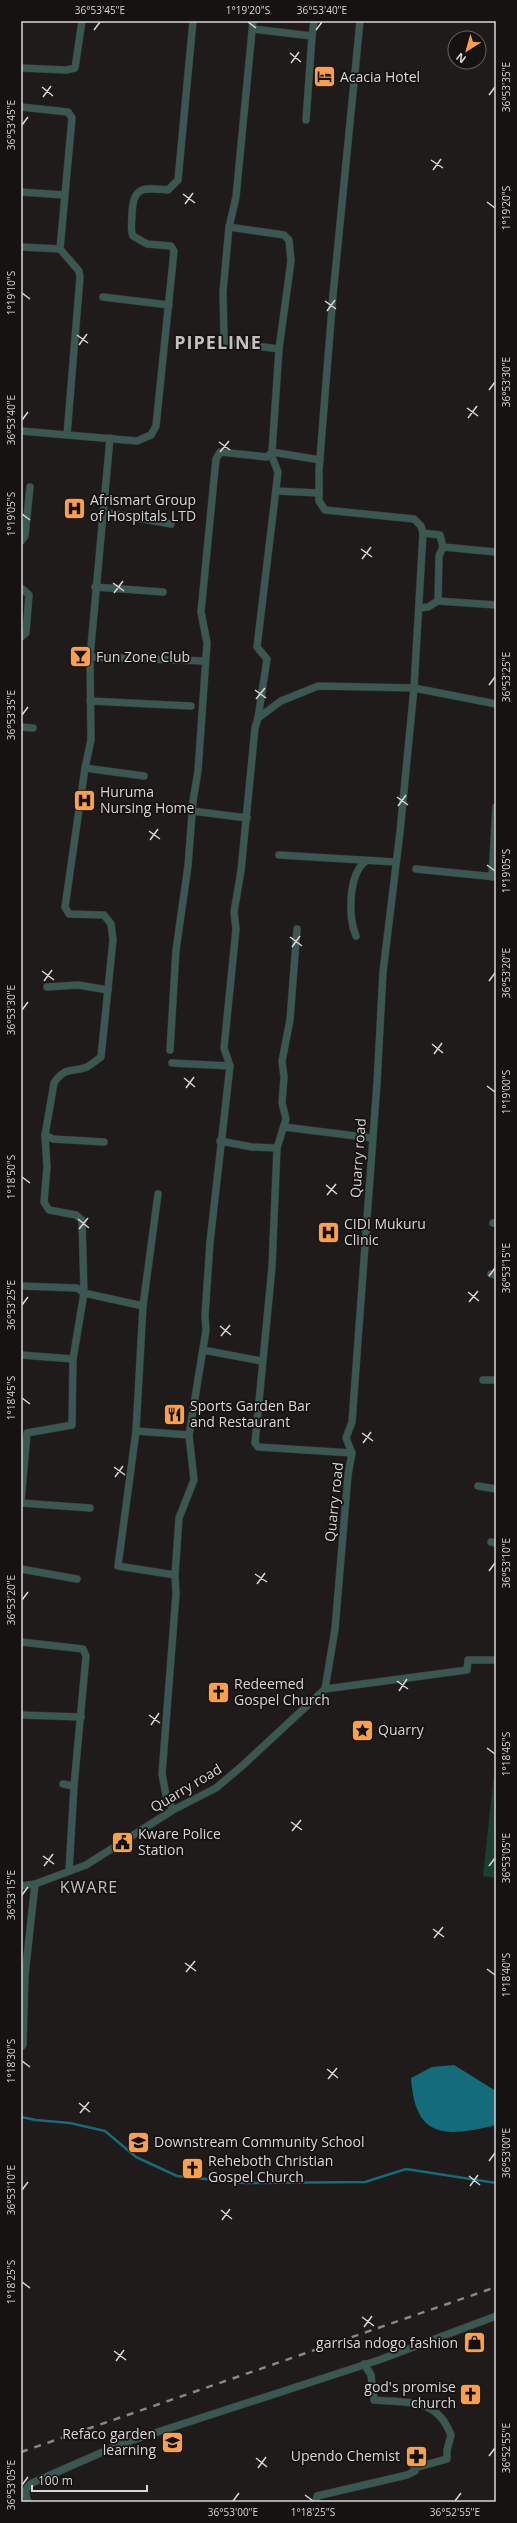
<svg xmlns="http://www.w3.org/2000/svg" width="517" height="2523" viewBox="0 0 517 2523" font-family="'Open Sans',sans-serif">
<rect width="100%" height="100%" fill="#1e1b1a"/>
<path fill="#1a3f2d" d="M494 1774H496V1878L483 1876Z"/>
<path fill="#146b7a" d="M454 2065 496 2091V2125C446 2137 415 2140 411 2078L432 2067Z"/>
<g fill="none" stroke-linecap="round" stroke-linejoin="round">
<path stroke="#146b7a" stroke-width="2.5" d="M21 2117 36 2120 70 2123 105 2131 136 2157 177 2176 244 2183 365 2182 406 2169 496 2183"/>
<defs>
<g id="minor">
<path d="M253 21 236 197 229 227 223 292 224 337 226 341 232 343 279 349"/>
<path d="M253 29 312 36 314 21"/>
<path d="M21 68 66 70 75 68 82 21"/>
<path d="M21 107 68 112 72 118 60 249 79 271 80 277 67 435"/>
<path d="M306 120 312 36"/>
<path d="M21 192 64 195"/>
<path d="M21 247 60 249"/>
<path d="M103 297 169 305"/>
<path d="M21 431 137 441 151 435 156 426 174 251 171 246 147 244 133 236C130 230 132 221 132 214 133 185 144 188 168 190L178 180 193 21"/>
<path d="M272 452 320 460"/>
<path d="M276 491 319 493"/>
<path d="M103 512 171 524"/>
<path d="M423 533 440 535 443 547 496 552"/>
<path d="M21 541 25 536 30 487"/>
<path d="M95 587 163 592"/>
<path d="M21 588 29 595 26 633 21 637"/>
<path d="M438 601 439 556 443 547"/>
<path d="M420 608 428 607 438 601 496 605"/>
<path d="M90 657 204 661"/>
<path d="M90 701 191 706"/>
<path d="M258 718 267 659 257 647 278 472 271 454"/>
<path d="M21 727 33 728"/>
<path d="M85 768 144 776"/>
<path d="M192 811 247 818"/>
<path d="M279 855 395 862"/>
<path d="M416 869 496 877"/>
<path d="M492 877 496 807"/>
<path d="M297 929 290 1020 282 1061 284 1077 282 1103 286 1119 277 1148 272 1267 255 1443 258 1447 352 1453"/>
<path d="M356 936C348 917 348 874 366 861"/>
<path d="M47 987 78 985 108 990"/>
<path d="M170 1050 176 950 188 866 193 801 198 771 207 643 201 612 216 459 220 452 267 457 272 452 279 349 291 261 289 240 284 235 229 227"/>
<path d="M172 1063 230 1066"/>
<path d="M284 1127 372 1138"/>
<path d="M45 1135 53 1139 104 1142"/>
<path d="M220 1141 252 1147 277 1148"/>
<path d="M158 1194 143 1306 136 1431 118 1566 175 1575"/>
<path d="M493 1223H496"/>
<path d="M491 1274 496 1275"/>
<path d="M21 1286 77 1288 84 1293 143 1306"/>
<path d="M203 1350 261 1361"/>
<path d="M21 1355 73 1359"/>
<path d="M483 1380H496"/>
<path d="M136 1431 189 1435"/>
<path d="M478 1486 496 1489"/>
<path d="M21 1502 27 1433 72 1425 73 1359 84 1293 82 1220 76 1215 49 1210 44 1202 47 1167 45 1135 54 1083C65 1066 72 1073 87 1067 92 1064 97 1060 101 1057L113 940 111 924 104 915 69 914 65 907 85 768 91 740 90 657 110 438"/>
<path d="M21 1503 90 1508"/>
<path d="M491 1542 496 1543"/>
<path d="M21 1569 77 1579"/>
<path d="M21 1642 83 1649 86 1656 74 1786 69 1871"/>
<path d="M325 1689 467 1670 468 1660H496"/>
<path d="M21 1715 81 1717"/>
<path d="M63 1784 74 1786"/>
<path d="M173 1810 166 1795 162 1774 176 1594 175 1575 179 1518 194 1480 189 1435 206 1330 205 1316 210 1242 230 1066 224 1048 236 929 234 912 241 871 255 728 258 718 281 701 318 686 414 688 496 704"/>
<path d="M21 1886 35 1884 86 1865 173 1810 216 1788 242 1766 325 1689 335 1629 348 1475 352 1453 346 1438 352 1422 377 1083 383 972 400 832 414 688 423 533 421 526 414 519 325 510 319 501V470L333 295 360 21"/>
<path d="M25 1975 35 1884"/>
<path d="M21 2047 23 2045 25 1975H21"/>
<path d="M28 2502C25 2494 24 2488 32 2483L121 2444 379 2360 496 2316"/>
<path d="M316 2502 317 2496 407 2475 415 2471 414 2468 447 2459V2450L451 2435C437 2398 409 2403 374 2400L371 2375 364 2364"/>
</g>
</defs>
<use href="#minor" stroke="#383534" stroke-width="8"/>
<use href="#minor" stroke="#3b5751" stroke-width="7"/>
<path stroke="#898786" stroke-width="2.5" stroke-dasharray="7 7" stroke-linecap="butt" d="M21 2452 496 2287"/>
</g>
<path fill="none" stroke="#d9d7d6" stroke-width="1.5" d="M248 22 256 28M94 30 100 22M316 30 322 22M290 53 301 62M291 63 299 52M42 87 53 96M489 95 495 87M43 97 51 86M22 125 28 117M431 160 443 168M433 170 441 159M183 194 195 203M487 202 495 208M185 204 193 193M22 293 30 299M325 301 336 309M327 311 335 300M77 335 88 343M79 345 87 334M489 390 495 382M467 408 478 416M468 418 477 406M22 420 28 412M219 442 230 450M220 452 229 441M22 514 30 520M361 549 372 557M362 559 371 547M113 583 124 591M114 593 123 581M489 685 495 677M255 690 266 698M256 699 265 688M22 715 28 707M397 797 408 805M398 806 406 795M149 831 160 839M150 840 158 829M487 865 495 871M290 937 302 946M292 947 300 936M42 971 54 980M44 981 52 970M489 981 495 973M22 1010 28 1002M432 1044 443 1053M434 1054 442 1043M184 1078 195 1087M487 1086 495 1092M186 1088 194 1077M22 1177 30 1183M326 1185 337 1194M327 1195 336 1184M78 1219 89 1228M79 1229 88 1218M489 1276 495 1268M468 1292 479 1301M469 1302 478 1291M22 1305 28 1297M220 1326 231 1335M221 1336 230 1325M22 1398 30 1404M362 1433 373 1441M363 1443 371 1432M114 1467 125 1475M115 1477 123 1466M489 1571 495 1563M255 1574 267 1582M257 1584 265 1573M22 1600 28 1592M397 1681 408 1689M399 1691 407 1679M149 1715 160 1723M151 1725 159 1713M487 1748 495 1754M291 1822 302 1830M292 1831 301 1820M43 1856 54 1864M44 1866 53 1854M489 1866 495 1858M22 1895 28 1887M433 1929 444 1937M434 1938 443 1927M185 1963 196 1971M487 1969 495 1975M186 1972 195 1961M22 2061 30 2067M327 2069 338 2078M328 2079 337 2068M79 2103 90 2112M80 2113 89 2102M489 2161 495 2153M469 2176 480 2185M470 2186 478 2175M22 2190 28 2182M221 2210 232 2219M222 2220 230 2209M22 2282 30 2288M362 2317 374 2326M364 2327 372 2316M114 2351 126 2360M116 2361 124 2350M489 2456 495 2448M256 2458 267 2467M258 2468 266 2457M22 2485 28 2477M305 2495 313 2501M233 2501 239 2493M455 2501 461 2493"/>
<defs>
<symbol id="hotel-square" viewBox="-11 -11 22 22"><rect x="-9" y="-9" width="18" height="18" rx="4" fill="#f9a04c" stroke="#151211"/><path d="M-6-4.5h1.5V1H6V5H4.5V3h-9V5H-6ZM-4 0a1.8 1.8 0 1 1 3.6 0ZM.5 0V-2.5h3Q6-2.5 6 0Z" fill="#111"/></symbol>
<symbol id="hospital-square" viewBox="-11 -11 22 22"><rect x="-9" y="-9" width="18" height="18" rx="4" fill="#f9a04c" stroke="#151211"/><path d="M-5-5h3v3.5h4V-5h3V5h-3V1.5h-4V5h-3Z" fill="#111"/></symbol>
<symbol id="bar-square" viewBox="-11 -11 22 22"><rect x="-9" y="-9" width="18" height="18" rx="4" fill="#f9a04c" stroke="#151211"/><path d="M-6-5H6L.8 .8V4.5H3.5V6h-7V4.5H-.8V.8Z" fill="#111"/></symbol>
<symbol id="restaurant-square" viewBox="-11 -11 22 22"><rect x="-9" y="-9" width="18" height="18" rx="4" fill="#f9a04c" stroke="#151211"/><path d="M-5-6h1v4h1v-4h1v4h1v-4h1v5L-1.5 .5V6h-2V.5L-5-1ZM5-6V6H3V1.5H1.5Q1.5-4 5-6Z" fill="#111"/></symbol>
<symbol id="church-square" viewBox="-11 -11 22 22"><rect x="-9" y="-9" width="18" height="18" rx="4" fill="#f9a04c" stroke="#151211"/><path d="M-1.2-6h2.4v3.5h3.3v2.4h-3.3V6h-2.4V-.1h-3.3v-2.4h3.3Z" fill="#111"/></symbol>
<symbol id="sight-square" viewBox="-11 -11 22 22"><rect x="-9" y="-9" width="18" height="18" rx="4" fill="#f9a04c" stroke="#151211"/><path d="M0-6L1.8-2.2L6-1.7L2.9 1.2L3.7 5.4L0 3.3L-3.7 5.4L-2.9 1.2L-6-1.7L-1.8-2.2Z" fill="#111"/></symbol>
<symbol id="civic-square" viewBox="-11 -11 22 22"><rect x="-9" y="-9" width="18" height="18" rx="4" fill="#f9a04c" stroke="#151211"/><path d="M-.6-6.5H3V-4.5H.6V-3L4-1V1h2V6H-6V1h2V-1L-.6-3ZM-1.2 2.5V6h2.4V2.5Z" fill="#111"/></symbol>
<symbol id="school-square" viewBox="-11 -11 22 22"><rect x="-9" y="-9" width="18" height="18" rx="4" fill="#f9a04c" stroke="#151211"/><path d="M0-5L7-2L0 1L-7-2ZM-4 1L0 2.5L4 1V4Q0 6-4 4Z" fill="#111"/></symbol>
<symbol id="shop-square" viewBox="-11 -11 22 22"><rect x="-9" y="-9" width="18" height="18" rx="4" fill="#f9a04c" stroke="#151211"/><path d="M-5-2.5h2.3a2.7 3.5 0 0 1 5.4 0H5L5.5 6h-11ZM-1.5-2.5h3a1.5 2.3 0 0 0-3 0Z" fill="#111"/></symbol>
<symbol id="pharmacy-square" viewBox="-11 -11 22 22"><rect x="-9" y="-9" width="18" height="18" rx="4" fill="#f9a04c" stroke="#151211"/><path d="M-2-6h4v4h4v4h-4v4h-4v-4h-4v-4h4Z" fill="#111"/></symbol>
</defs>
<g fill-rule="evenodd">
<use href="#hotel-square" x="312" y="64" width="25" height="25"/>
<use href="#hospital-square" x="62" y="496" width="25" height="25"/>
<use href="#bar-square" x="68" y="644" width="25" height="25"/>
<use href="#hospital-square" x="72" y="788" width="25" height="25"/>
<use href="#hospital-square" x="316" y="1220" width="25" height="25"/>
<use href="#restaurant-square" x="162" y="1402" width="25" height="25"/>
<use href="#church-square" x="206" y="1680" width="25" height="25"/>
<use href="#sight-square" x="350" y="1718" width="25" height="25"/>
<use href="#civic-square" x="110" y="1830" width="25" height="25"/>
<use href="#school-square" x="126" y="2130" width="25" height="25"/>
<use href="#church-square" x="180" y="2156" width="25" height="25"/>
<use href="#shop-square" x="462" y="2330" width="25" height="25"/>
<use href="#church-square" x="458" y="2382" width="25" height="25"/>
<use href="#school-square" x="160" y="2430" width="25" height="25"/>
<use href="#pharmacy-square" x="404" y="2444" width="25" height="25"/>
</g>
<g text-anchor="middle" stroke-width="3.5" stroke-linejoin="round" paint-order="stroke">
<g font-size="14" fill="#d9d7d6" stroke="#151211" text-anchor="start">
<text x="340" y="82">Acacia Hotel</text>
<text x="90" y="505">Afrismart Group<tspan x="90" dy="16">of Hospitals LTD</tspan></text>
<text x="96" y="662">Fun Zone Club</text>
<text x="100" y="797">Huruma<tspan x="100" dy="16">Nursing Home</tspan></text>
<text x="344" y="1229">CIDI Mukuru<tspan x="344" dy="16">Clinic</tspan></text>
<text x="190" y="1411">Sports Garden Bar<tspan x="190" dy="16">and Restaurant</tspan></text>
<text x="234" y="1689">Redeemed<tspan x="234" dy="16">Gospel Church</tspan></text>
<text x="378" y="1735">Quarry</text>
<text x="138" y="1839">Kware Police<tspan x="138" dy="16">Station</tspan></text>
<text x="154" y="2147">Downstream Community School</text>
<text x="208" y="2166">Reheboth Christian<tspan x="208" dy="16">Gospel Church</tspan></text>
<text x="458" y="2348" text-anchor="end">garrisa ndogo fashion</text>
<text x="456" y="2392" text-anchor="end">god's promise<tspan x="456" dy="16">church</tspan></text>
<text x="156" y="2439" text-anchor="end">Refaco garden<tspan x="156" dy="16">learning</tspan></text>
<text x="400" y="2461" text-anchor="end">Upendo Chemist</text>
</g>
<g font-size="14" fill="#d9d7d6" stroke="#151211">
<text transform="translate(358 1158) rotate(-86)" y="5">Quarry road</text>
<text transform="translate(334 1502) rotate(-84)" y="5">Quarry road</text>
<text transform="translate(186 1788) rotate(-31)" y="5">Quarry road</text>
</g>
<g font-size="16" letter-spacing="1" fill="#c3c0bd" stroke="#151211">
<text x="89" y="1893">KWARE</text>
</g>
<g font-size="18" font-weight="bold" letter-spacing="1" fill="#c3c0bd" stroke="#151211">
<text x="218" y="349">PIPELINE</text>
</g>
</g>
<rect width="517" height="2523" fill="none" stroke="#151211" stroke-width="44"/>
<g transform="translate(467 50) rotate(217)"><circle r="19" fill="#151211" stroke="#636160"/>
<path d="M0-3L7 15L0 10L-7 15Z" fill="#f9a04c"/>
<text y="-6" font-size="11" font-weight="bold" text-anchor="middle" fill="#d9d7d6">N</text>
</g>
<path d="M32 2485v6h115v-6" fill="none" stroke="#d9d7d6" stroke-width="2"/>
<text x="38" y="2485" font-size="12" fill="#d9d7d6" stroke="#151211" stroke-width="3" paint-order="stroke">100 m</text>
<rect x="22" y="22" width="473" height="2479" fill="none" stroke="#d9d7d6" stroke-width="1.5"/>
<g font-size="10" text-anchor="middle" fill="#d9d7d6">
<text x="100" y="14">36°53'45"E</text>
<text x="248" y="14">1°19'20"S</text>
<text x="322" y="14">36°53'40"E</text>
<text transform="translate(506 87) rotate(-90)" y="4">36°53'35"E</text>
<text transform="translate(11 125) rotate(-90)" y="4">36°53'45"E</text>
<text transform="translate(506 208) rotate(-90)" y="4">1°19'20"S</text>
<text transform="translate(11 293) rotate(-90)" y="4">1°19'10"S</text>
<text transform="translate(506 382) rotate(-90)" y="4">36°53'30"E</text>
<text transform="translate(11 420) rotate(-90)" y="4">36°53'40"E</text>
<text transform="translate(11 514) rotate(-90)" y="4">1°19'05"S</text>
<text transform="translate(506 677) rotate(-90)" y="4">36°53'25"E</text>
<text transform="translate(11 715) rotate(-90)" y="4">36°53'35"E</text>
<text transform="translate(506 871) rotate(-90)" y="4">1°19'05"S</text>
<text transform="translate(506 973) rotate(-90)" y="4">36°53'20"E</text>
<text transform="translate(11 1010) rotate(-90)" y="4">36°53'30"E</text>
<text transform="translate(506 1092) rotate(-90)" y="4">1°19'00"S</text>
<text transform="translate(11 1177) rotate(-90)" y="4">1°18'50"S</text>
<text transform="translate(506 1268) rotate(-90)" y="4">36°53'15"E</text>
<text transform="translate(11 1305) rotate(-90)" y="4">36°53'25"E</text>
<text transform="translate(11 1398) rotate(-90)" y="4">1°18'45"S</text>
<text transform="translate(506 1563) rotate(-90)" y="4">36°53'10"E</text>
<text transform="translate(11 1600) rotate(-90)" y="4">36°53'20"E</text>
<text transform="translate(506 1754) rotate(-90)" y="4">1°18'45"S</text>
<text transform="translate(506 1858) rotate(-90)" y="4">36°53'05"E</text>
<text transform="translate(11 1895) rotate(-90)" y="4">36°53'15"E</text>
<text transform="translate(506 1975) rotate(-90)" y="4">1°18'40"S</text>
<text transform="translate(11 2061) rotate(-90)" y="4">1°18'30"S</text>
<text transform="translate(506 2153) rotate(-90)" y="4">36°53'00"E</text>
<text transform="translate(11 2190) rotate(-90)" y="4">36°53'10"E</text>
<text transform="translate(11 2282) rotate(-90)" y="4">1°18'25"S</text>
<text transform="translate(506 2448) rotate(-90)" y="4">36°52'55"E</text>
<text transform="translate(11 2485) rotate(-90)" y="4">36°53'05"E</text>
<text x="233" y="2516">36°53'00"E</text>
<text x="313" y="2516">1°18'25"S</text>
<text x="455" y="2516">36°52'55"E</text>
</g>
</svg>
